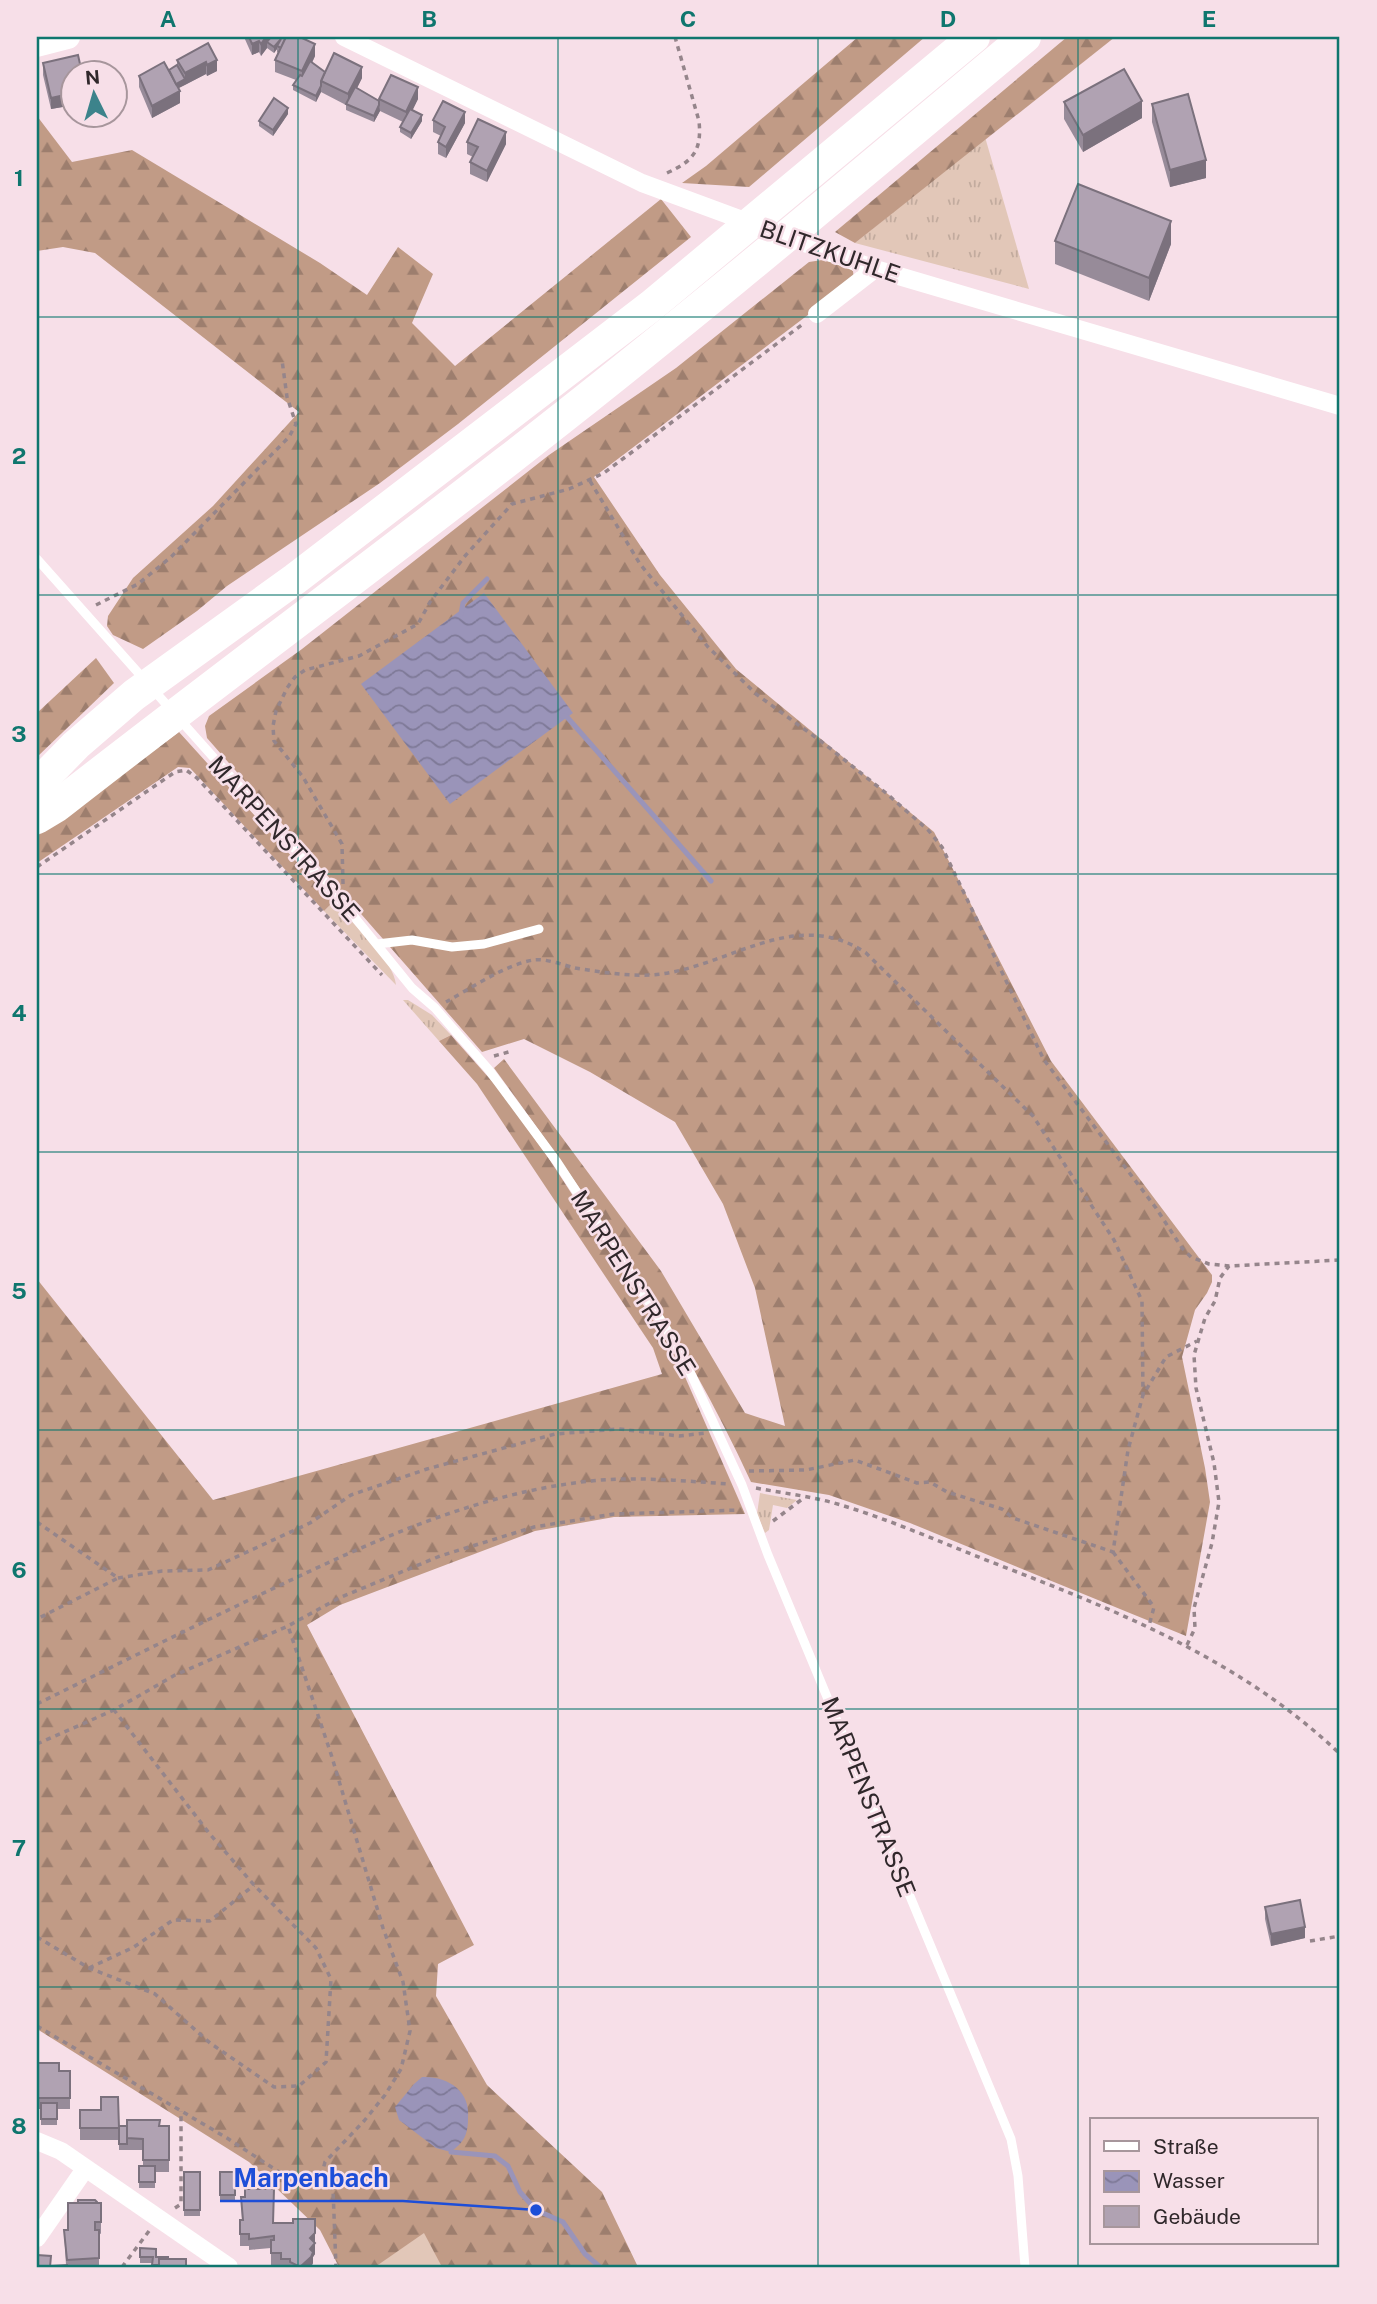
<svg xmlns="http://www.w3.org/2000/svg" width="1377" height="2304" viewBox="0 0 1377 2304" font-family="'Public Sans',sans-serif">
<defs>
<pattern id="grass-tufts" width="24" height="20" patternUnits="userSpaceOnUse" patternTransform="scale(1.75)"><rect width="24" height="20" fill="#e2c7b8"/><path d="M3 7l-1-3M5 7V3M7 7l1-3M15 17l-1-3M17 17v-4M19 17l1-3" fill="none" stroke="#c2ab9e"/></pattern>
<pattern id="forest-firs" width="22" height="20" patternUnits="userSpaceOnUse" patternTransform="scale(1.75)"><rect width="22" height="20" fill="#c19b86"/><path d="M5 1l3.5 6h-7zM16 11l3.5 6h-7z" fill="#9d7e6e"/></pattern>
<pattern id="water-waves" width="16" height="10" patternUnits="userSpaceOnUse" patternTransform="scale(1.75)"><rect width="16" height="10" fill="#9a94b9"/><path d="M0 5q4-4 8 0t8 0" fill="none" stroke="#7e7997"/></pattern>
</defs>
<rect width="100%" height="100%" fill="#f7dfe8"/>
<g fill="url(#grass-tufts)">
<path d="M985 137 1029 289 855 243Z"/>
<path d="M333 902C351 922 394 959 396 985L324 911Z"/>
<path d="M403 1000H408L432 1015 451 1035 439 1041Z"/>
<path d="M760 1493 797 1500 787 1508 773 1505 769 1530 765 1533 757 1514Z"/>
</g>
<g fill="url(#forest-firs)">
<path d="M858 37H925L749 187 682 183 706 166Z"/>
<path d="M1067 37H1115L855 243 835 232Z"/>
<path d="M37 116 72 162 132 150 320 263 367 295 398 247 433 274 412 323 455 366 661 199 691 237 458 424 380 483 227 586 197 611 143 649 113 635 107 626 108 616 133 578 213 506 299 412 95 253 63 247 37 251Z"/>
<path d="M822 260 846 266 853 271 854 280 594 477 660 575 736 669 934 832 1051 1061 1212 1275V1282L1207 1293 1195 1310 1182 1357 1205 1468 1210 1502 1186 1636 910 1523 829 1495 751 1482C683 1334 590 1199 494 1068L504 1059 661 1271 745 1413 785 1426 755 1288 723 1204 675 1122 590 1072 524 1039 482 1052 207 738 205 726 209 716 302 649 549 455 676 368 809 262Z"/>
<path d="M96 658 114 683 37 757V713Z"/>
<path d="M179 732 333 902 324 911 190 768 178 767 37 863V836Z"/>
<path d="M451 1035 497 1087 546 1154 675 1354 745 1514 614 1517 535 1531 340 1605 307 1625 474 1945 438 1964 436 1996 487 2085 602 2192 638 2267H339L320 2230 249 2162 37 2029V1279L213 1500 662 1374 653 1348 477 1084 439 1041Z"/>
</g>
<path fill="#e2c7b8" d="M424 2233 442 2267H375Z"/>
<g fill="url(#water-waves)">
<path d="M484 593 573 713 450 804 361 684Z"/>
<path d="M422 2077C448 2076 471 2091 468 2119 468 2126 467 2134 463 2140 460 2145 454 2149 451 2152L436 2148 399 2120 395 2107 414 2084Z"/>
</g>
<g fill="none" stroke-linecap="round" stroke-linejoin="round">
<g stroke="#9a94b9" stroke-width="5">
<path d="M461 614 463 603 487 579"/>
<path d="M560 715 567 717 711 881"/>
<path d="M451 2152 495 2156 508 2166 520 2192 536 2210 563 2222 585 2254 600 2267"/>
</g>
<g stroke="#95858b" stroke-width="3.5" stroke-dasharray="5 5" stroke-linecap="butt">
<path d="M667 173C693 161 702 151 699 121L675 37"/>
<path d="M590 481 640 564 708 647 756 694 822 742 886 793 928 830 942 847 1044 1060 1156 1208 1182 1248 1191 1257 1209 1264 1229 1266 1340 1260"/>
<path d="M96 605 138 584 171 557 289 437 296 424 287 397 282 360"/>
<path d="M37 867 175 772 186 770 197 778 382 975"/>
<path d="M343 884 342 844 303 777 274 741 273 726 276 711 287 688 295 677 305 670 359 656 418 624 430 602 465 556 512 504 569 489 604 473 803 324"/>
<path d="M446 1002C471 988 505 965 533 960 545 958 563 965 575 968 600 972 625 976 650 975 725 971 793 904 866 953L1033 1116 1114 1240 1142 1301 1143 1395"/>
<path d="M494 1056 512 1051"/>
<path d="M749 1471 806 1470 855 1460 917 1483 930 1482 947 1492 1002 1509 1013 1518 1113 1552 1128 1450 1143 1395 1166 1357 1197 1341"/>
<path d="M756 1488C782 1493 809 1496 834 1503 890 1519 944 1544 999 1565 1123 1613 1242 1661 1340 1754"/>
<path d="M773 1521 805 1497"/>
<path d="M37 1522 118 1578 37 1619"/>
<path d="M1113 1552 1154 1607 1149 1626"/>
<path d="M118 1578 162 1571 208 1570 310 1523 351 1495 427 1469 555 1434 619 1429 679 1436 706 1433"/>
<path d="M1187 1645 1195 1628 1194 1608 1212 1543 1219 1502 1214 1463 1196 1388 1194 1355 1205 1318 1215 1301 1220 1278 1229 1266"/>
<path d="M37 1704C114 1666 192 1627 270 1590 375 1540 483 1490 601 1480 643 1477 686 1481 728 1484"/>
<path d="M37 1744 114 1710 175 1675 288 1626 339 1598 440 1556 534 1527 614 1514 739 1510"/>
<path d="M37 1937 89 1968 155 1994 210 2043 274 2087 299 2086 326 2062 331 1979 316 1948 254 1885 209 1833 114 1710"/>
<path d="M1310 1941 1340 1936"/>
<path d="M89 1968 134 1947 173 1920 210 1921 254 1885"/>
<path d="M37 2026 227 2138 282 2174 320 2181 325 2162 364 2121 385 2095 401 2069 410 2031 403 1982 383 1928 331 1754 288 1626"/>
<path d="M320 2181 333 2189 336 2267"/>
<path d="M175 2208 181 2204V2111"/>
<path d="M122 2267 149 2231"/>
</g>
<g stroke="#fff" stroke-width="9">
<path d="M37 559 343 903 412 988 435 1008 489 1070 557 1162 666 1328 685 1361 742 1485 768 1555 1011 2139 1018 2176 1025 2267"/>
<path d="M377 944 412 940 452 947 484 944 539 929"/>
</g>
<g stroke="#fff" stroke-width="18">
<path d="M344 37 642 183 875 269 1340 406"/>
<path d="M817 314 875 269"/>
<path d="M37 2141 61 2151 229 2267"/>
<path d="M37 2238 85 2169"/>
</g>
<path stroke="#fff" stroke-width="24" d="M37 45 68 37"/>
<g stroke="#fff" stroke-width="32">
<path d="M37 785 76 745 134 695 295 579 651 306 974 37"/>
<path d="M37 818 57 806C205 690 357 578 506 462 683 325 854 180 1025 37"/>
</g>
</g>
<g fill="#978b99">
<path d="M244 37H270V38L315 56 312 63 325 72 362 78 357 88 379 101V99H418L412 110 422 121 411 139 400 132V127L403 122 380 111 374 122 346 110V105L321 92 316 102 293 90V85L296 80 275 72V60L278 53 277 52V49L274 53 267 48 261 56 259 52 252 55Z"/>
<path d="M208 43 217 71 207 76 206 74 178 88 180 103 152 118 139 87V76L169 70 177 65V60Z"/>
<path d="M43 63 80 64 74 74V105L51 109 43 75Z"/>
<path d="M1064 102 1142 118 1083 152 1064 119Z"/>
<path d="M1152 104 1206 178 1170 187 1152 122Z"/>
<path d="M288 114 273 136 259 126V121Z"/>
<path d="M433 120 465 123 446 158 438 154V142L441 136 433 132Z"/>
<path d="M467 142 506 144 487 182 470 174V162L473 157 467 154Z"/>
<path d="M1055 241 1171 244 1149 301 1055 264Z"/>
<path d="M1265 1907 1305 1938 1271 1946 1265 1919Z"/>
<path d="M37 2063 59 2071H70V2109H57V2125H41V2109H37Z"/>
<path d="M80 2110 119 2126H169V2172H155V2188H139V2166H143V2150H119V2138V2140H80Z"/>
<rect x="184" y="2172" width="16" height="44"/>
<rect x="220" y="2172" width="15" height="29"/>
<path d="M241 2197 315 2254 313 2257V2263L311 2267H281V2265H271V2248L249 2250V2246H240V2220H242Z"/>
<path d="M97 2203H101V2234L99 2233V2267H37L66 2265 64 2230H68Z"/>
<path d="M140 2248 156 2257 168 2259 186 2267H152V2263H140Z"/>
</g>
<g fill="#7b717d">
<path d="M266 37H270V44L267 42V48L261 56V44Z"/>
<path d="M281 39 277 46V49L274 53V47Z"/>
<path d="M259 41V52L252 55V44Z"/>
<path d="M315 44V56L302 82V71Z"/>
<path d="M217 60V71L207 76V65Z"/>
<path d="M206 62V74L185 85V73Z"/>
<path d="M362 67V78L348 106V94Z"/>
<path d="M185 79V85L173 91V85Z"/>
<path d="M321 86V92L316 102V96Z"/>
<path d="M418 87V99L406 124V112Z"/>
<path d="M180 91V103L152 118V106Z"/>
<path d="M74 93V105L51 109V98Z"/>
<path d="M1142 101V118L1083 152V135Z"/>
<path d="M379 105 380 111 374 122V116Z"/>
<path d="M288 108V114L273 136V130Z"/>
<path d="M465 112V123L446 158V147Z"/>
<path d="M422 115V121L411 139V133Z"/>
<path d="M82 116H106V117L82 121Z"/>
<path d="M506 132V144L487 182V171Z"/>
<path d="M1206 160V178L1170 187V170Z"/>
<path d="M1171 221V244L1149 301V278Z"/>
<path d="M1305 1927V1938L1271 1946V1934Z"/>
<path d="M315 2233V2254L313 2257V2263L311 2267H300L310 2238Z"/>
</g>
<g fill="#b0a2b2" stroke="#7b717d" stroke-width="2">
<path d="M249 37H266L261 44 259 41 252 44Z"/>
<path d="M271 37H286L281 48 277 46 281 39 274 47 267 42Z"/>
<path d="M286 37H300L315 44 302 71 275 60Z"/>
<path d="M208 43 217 60 207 65 206 62 185 73 177 60Z"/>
<path d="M334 53 362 67 348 94 321 81Z"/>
<path d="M78 55 80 64H82L85 74H74V93L51 98 43 63Z"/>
<path d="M310 61 325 72 321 81V86L316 96 293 85 300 75 302 76Z"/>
<path d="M164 62 180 91 152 106 139 76Z"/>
<path d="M177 65 185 79 176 84 169 70Z"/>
<path d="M1124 69 1142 101 1083 135 1064 102Z"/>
<path d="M391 75 418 87 406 112 379 99Z"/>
<path d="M355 87 379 101V105L374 116 346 104Z"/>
<path d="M1188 94 1206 160 1170 170 1152 104Z"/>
<path d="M274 98 288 108 273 130 259 121Z"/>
<path d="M443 101 465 112 446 147 438 142 445 127 433 120Z"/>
<path d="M410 109 422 115 411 133 400 127Z"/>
<path d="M478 119 506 132 487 171 470 162 478 147 467 142Z"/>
<path d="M1078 184 1171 221 1149 278 1055 241Z"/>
<path d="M1300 1900 1305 1927 1271 1934 1265 1907Z"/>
<path d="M37 2063H59V2071H70V2098H37Z"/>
<path d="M101 2097H118L119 2128H80V2110H101Z"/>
<rect x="41" y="2103" width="16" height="16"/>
<path d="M127 2120H160L159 2126H169V2160H143V2139L127 2138Z"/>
<rect x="119" y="2126" width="8" height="18"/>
<rect x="139" y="2166" width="16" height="16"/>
<rect x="184" y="2172" width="16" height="38"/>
<rect x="220" y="2172" width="15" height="23"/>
<path d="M245 2189H274L273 2223H293V2219H315V2233L310 2238 315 2243 310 2249 313 2252 311 2257 300 2267 290 2262V2259H281V2253H271V2240H274V2236L249 2239V2234H240V2220H243L241 2197H245Z"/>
<path d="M78 2200H95L97 2202V2203H78Z"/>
<path d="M68 2203H101V2222H95V2230H99V2258L67 2260 64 2230H68Z"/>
<path d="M140 2248 156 2249V2257H168V2259H159V2265H152L153 2257H140Z"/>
<path d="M37 2255 51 2256 50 2267H37Z"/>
<rect x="159" y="2259" width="27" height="8"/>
<path d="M67 2265V2267H51V2266Z"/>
</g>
<path fill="none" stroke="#0f766e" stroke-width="2" stroke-opacity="0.55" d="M298 37V2267M558 37V2267M818 37V2267M1078 37V2267M37 317H1340M37 595H1340M37 874H1340M37 1152H1340M37 1430H1340M37 1709H1340M37 1987H1340"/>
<g text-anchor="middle" stroke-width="5" stroke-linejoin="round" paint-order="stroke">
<g font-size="24" fill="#30282b" stroke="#f7dfe8">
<text transform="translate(830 252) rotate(19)" y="8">BLITZKUHLE</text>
<text transform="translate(284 839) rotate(48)" y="8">MARPENSTRASSE</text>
<text transform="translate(633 1283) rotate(58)" y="8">MARPENSTRASSE</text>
<text transform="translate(868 1797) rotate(68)" y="8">MARPENSTRASSE</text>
</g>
</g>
<path fill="none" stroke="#1d4ed8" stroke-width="2.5" d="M536 2210L403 2201H220"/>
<circle fill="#1d4ed8" stroke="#f7dfe8" stroke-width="2.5" cx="536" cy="2210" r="7"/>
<g font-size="26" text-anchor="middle" font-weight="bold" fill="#1d4ed8" stroke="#f7dfe8" stroke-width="5" stroke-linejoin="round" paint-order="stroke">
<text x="311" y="2187">Marpenbach</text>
</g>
<rect width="1377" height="2304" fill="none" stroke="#f7dfe8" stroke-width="77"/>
<rect x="1090" y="2118" width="228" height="126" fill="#f7dfe8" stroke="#a7969c" stroke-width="2"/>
<rect x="1104" y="2141" width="35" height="10" fill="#ffffff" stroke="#a7969c" stroke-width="2"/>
<text x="1153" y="2154" font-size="21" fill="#30282b">Straße</text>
<rect x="1104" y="2171" width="35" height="21" fill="url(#water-waves)" stroke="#a7969c" stroke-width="2"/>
<text x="1153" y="2188" font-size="21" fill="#30282b">Wasser</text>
<rect x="1104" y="2206" width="35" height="21" fill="#b0a2b2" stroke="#a7969c" stroke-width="2"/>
<text x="1153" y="2224" font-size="21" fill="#30282b">Gebäude</text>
<g transform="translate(94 94) rotate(355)"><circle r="33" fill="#f7dfe8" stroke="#a7969c" stroke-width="2"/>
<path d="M0-5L12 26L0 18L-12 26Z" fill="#3c838b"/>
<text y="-10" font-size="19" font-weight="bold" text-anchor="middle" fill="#30282b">N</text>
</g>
<rect x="38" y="38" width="1300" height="2228" fill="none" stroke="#0f766e" stroke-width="2.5"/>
<g font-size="23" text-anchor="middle" font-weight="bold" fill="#0f766e">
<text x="168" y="27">A</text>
<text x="429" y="27">B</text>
<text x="688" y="27">C</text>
<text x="948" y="27">D</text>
<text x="1209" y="27">E</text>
<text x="19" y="186">1</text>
<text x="19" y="464">2</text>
<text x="19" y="742">3</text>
<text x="19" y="1021">4</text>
<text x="19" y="1299">5</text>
<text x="19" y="1578">6</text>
<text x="19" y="1856">7</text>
<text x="19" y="2134">8</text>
</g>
</svg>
